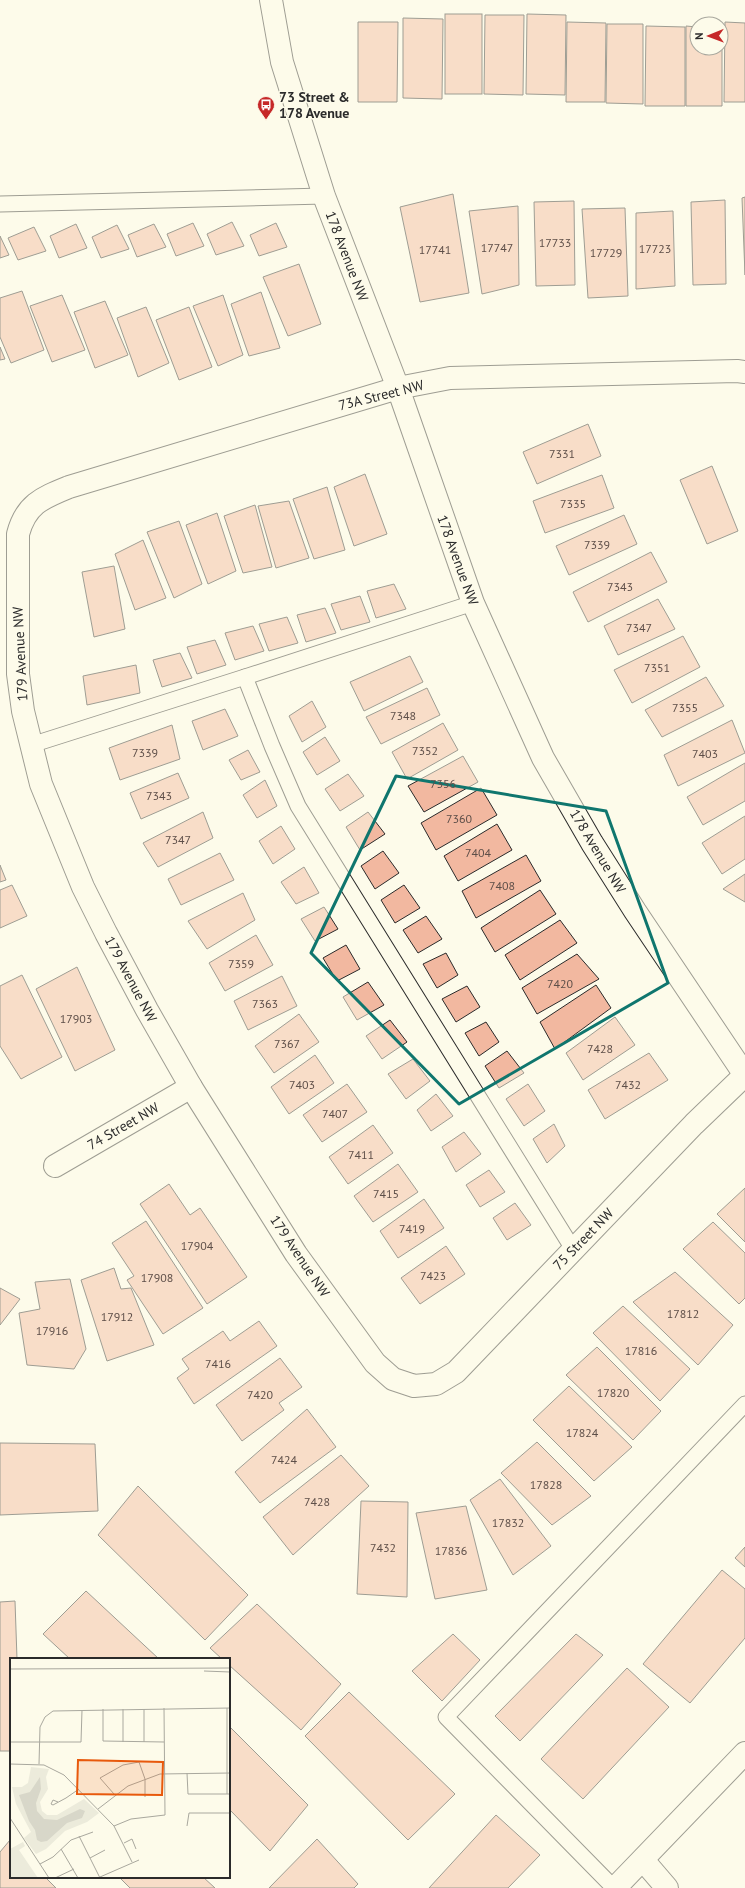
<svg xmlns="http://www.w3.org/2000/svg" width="745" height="1888" viewBox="0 0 745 1888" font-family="'PT Sans',sans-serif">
<rect width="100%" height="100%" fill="#fdfbea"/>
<g fill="#f2b8a0" stroke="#2b2b2b">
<rect x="445" y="14" width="37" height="80"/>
<path d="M527 14 566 15 565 95 526 94Z"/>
<path d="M485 15H524L523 95 484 94Z"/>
<path d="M403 18 443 19 442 99 403 98Z"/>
<path d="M358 22H398L397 102H358Z"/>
<path d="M567 22 606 23 605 102H566Z"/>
<path d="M725 22 745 23V102H724Z"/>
<path d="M607 24H643V104L606 103Z"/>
<path d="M646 26 685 27V106H645Z"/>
<path d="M686 26 697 27V48H721V27H722V106H686Z"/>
<path d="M453 194 469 293 420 302 400 207Z"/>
<path d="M745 197V275L742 198Z"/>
<path d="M725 200 726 284 693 285 691 202Z"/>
<path d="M574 201 575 285 536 286 534 202Z"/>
<path d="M518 206 519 285 482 294 469 211Z"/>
<path d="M625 208 628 296 588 298 582 209Z"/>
<path d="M673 211 675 286 636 289V213Z"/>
<path d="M232 222 244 246 216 255 207 234Z"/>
<path d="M193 223 204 246 176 256 167 234Z"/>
<path d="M276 223 287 247 259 256 250 235Z"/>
<path d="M76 224 87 248 59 258 50 236Z"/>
<path d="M154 224 166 247 137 257 128 235Z"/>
<path d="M117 225 129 249 101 258 92 237Z"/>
<path d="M34 227 46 251 18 260 8 238Z"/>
<path d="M0 236 9 255 0 258Z"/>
<path d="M299 264 321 324 288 336 263 277Z"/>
<path d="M22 291 44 350 11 363 0 337V298Z"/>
<path d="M261 292 280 348 249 356 231 304Z"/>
<path d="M62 295 85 350 52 362 30 306Z"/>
<path d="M223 295 243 355 218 366 193 306Z"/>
<path d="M105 301 128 355 95 368 74 312Z"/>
<path d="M146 307 169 363 138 377 117 318Z"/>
<path d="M189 307 212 367 179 380 156 320Z"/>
<path d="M0 347 5 359 0 360Z"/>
<path d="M588 424 601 456 537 484 523 452Z"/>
<path d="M712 466 738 531 707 544 680 480Z"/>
<path d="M365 474 387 534 354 546 334 487Z"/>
<path d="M602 475 614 508 545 533 533 501Z"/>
<path d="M327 487 345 550 314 559 293 499Z"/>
<path d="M289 501 309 558 276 568 258 506Z"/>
<path d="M255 505 272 567 243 573 224 516Z"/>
<path d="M217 513 236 571 208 584 186 525Z"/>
<path d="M624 515 637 544 569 575 556 546Z"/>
<path d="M179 521 202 584 174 598 147 532Z"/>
<path d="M143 540 166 598 135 610 115 554Z"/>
<path d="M651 552 667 582 588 622 573 592Z"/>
<path d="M114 566 125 629 94 637 82 572Z"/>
<path d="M394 584 406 609 376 618 367 591Z"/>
<path d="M360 596 370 622 341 630 331 604Z"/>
<path d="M658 599 675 629 618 655 604 626Z"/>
<path d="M325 608 336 633 306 642 297 615Z"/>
<path d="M287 617 298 643 269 651 259 624Z"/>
<path d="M253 626 264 651 235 660 225 633Z"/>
<path d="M683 636 700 667 632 703 614 670Z"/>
<path d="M215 640 226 665 197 674 187 647Z"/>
<path d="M180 653 192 678 162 687 153 660Z"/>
<path d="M410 656 423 682 364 711 350 682Z"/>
<path d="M136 665 140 693 87 705 83 676Z"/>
<path d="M706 677 724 706 662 737 645 710Z"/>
<path d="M427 688 440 715 381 744 366 717Z"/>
<path d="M312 701 326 727 302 742 289 716Z"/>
<path d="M225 709 238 736 203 750 192 721Z"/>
<path d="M732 720 745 753 678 786 664 755Z"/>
<path d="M443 723 458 750 407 779 392 752Z"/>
<path d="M172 725 180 759 120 780 109 748Z"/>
<path d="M325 737 340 761 317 775 303 752Z"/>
<path d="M248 750 260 772 241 780 229 760Z"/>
<path d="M463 756 478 782 424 812 408 786Z"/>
<path d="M745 763V801L703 825 687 797Z"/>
<path d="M178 773 189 798 141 819 130 793Z"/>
<path d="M348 774 364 796 340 811 325 789Z"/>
<path d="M265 780 277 806 257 818 243 795Z"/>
<path d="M481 788 497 815 436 850 421 823Z"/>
<path d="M203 812 213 838 158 867 143 843Z"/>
<path d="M368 812 385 834 360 850 346 827Z"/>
<path d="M745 816V859L722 874 702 843Z"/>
<path d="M497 824 512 850 458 881 444 856Z"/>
<path d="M281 826 295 849 273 864 259 841Z"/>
<path d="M383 851 399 873 375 889 361 866Z"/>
<path d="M220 853 234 880 181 905 168 879Z"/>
<path d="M526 855 541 881 476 918 462 891Z"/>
<path d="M0 865 6 880 0 882Z"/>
<path d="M304 867 319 893 296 904 281 882Z"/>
<path d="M745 874V902L723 889Z"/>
<path d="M12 885 27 916 0 928V890Z"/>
<path d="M404 885 420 908 395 923 381 900Z"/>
<path d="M540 890 556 914 495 952 481 928Z"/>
<path d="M243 893 255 920 207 949 188 921Z"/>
<path d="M324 907 338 929 315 941 301 919Z"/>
<path d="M426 916 442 939 418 953 403 930Z"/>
<path d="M560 920 577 943 520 980 505 955Z"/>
<path d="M256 935 273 965 225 991 209 963Z"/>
<path d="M346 945 360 969 337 981 323 958Z"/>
<path d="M446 953 458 975 437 988 423 964Z"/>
<path d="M577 954 599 979 537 1014 522 988Z"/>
<path d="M77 967 115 1050 75 1071 36 989Z"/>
<path d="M22 975 62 1057 21 1079 0 1046V986Z"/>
<path d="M282 976 297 1006 248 1030 234 1001Z"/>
<path d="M368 982 384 1005 357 1020 343 997Z"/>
<path d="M596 985 611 1008 555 1049 540 1022Z"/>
<path d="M467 986 480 1007 456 1022 442 999Z"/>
<path d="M299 1014 319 1042 274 1073 255 1046Z"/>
<path d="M615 1017 635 1045 583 1080 566 1053Z"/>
<path d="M390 1020 407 1042 382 1059 366 1036Z"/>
<path d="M486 1022 499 1042 479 1056 465 1033Z"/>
<path d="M507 1051 524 1073 499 1088 485 1066Z"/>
<path d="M649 1053 668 1080 605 1119 588 1090Z"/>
<path d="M315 1055 334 1083 289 1114 271 1087Z"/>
<path d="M413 1059 430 1081 406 1099 388 1074Z"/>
<path d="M347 1084 367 1112 322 1142 303 1115Z"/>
<path d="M528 1084 545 1111 524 1126 506 1099Z"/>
<path d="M436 1094 453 1116 431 1131 417 1110Z"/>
<path d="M554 1124 565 1146 547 1163 533 1139Z"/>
<path d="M373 1125 393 1153 348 1184 329 1157Z"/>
<path d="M464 1132 481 1154 456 1172 442 1147Z"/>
<path d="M398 1164 418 1192 373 1222 354 1196Z"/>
<path d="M489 1170 505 1192 480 1207 466 1185Z"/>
<path d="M169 1184 190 1215 200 1208 247 1277 207 1304 140 1204Z"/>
<path d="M745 1188V1242L717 1214Z"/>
<path d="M424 1199 444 1228 398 1258 380 1231Z"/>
<path d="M515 1203 531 1225 507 1240 493 1218Z"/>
<path d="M146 1221 203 1308 163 1334 127 1280 134 1276 112 1243Z"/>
<path d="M713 1222 745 1253V1298L739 1304 683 1249Z"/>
<path d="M446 1246 465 1274 420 1304 401 1278Z"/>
<path d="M114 1268 121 1289 131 1288 154 1345 107 1361 81 1280Z"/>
<path d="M675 1272 733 1325 698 1365 633 1302Z"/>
<path d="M70 1279 86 1349 74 1369 27 1365 19 1313 40 1309 35 1282Z"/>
<path d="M0 1288 20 1299 0 1325Z"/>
<path d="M623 1306 690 1369 660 1401 593 1333Z"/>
<path d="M259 1321 277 1346 194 1404 177 1378 189 1369 182 1359 223 1331 230 1341Z"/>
<path d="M597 1347 661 1411 633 1440 566 1375Z"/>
<path d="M280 1358 302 1387 279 1403 284 1410 242 1441 216 1405Z"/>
<path d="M569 1386 632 1447 594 1481 533 1420Z"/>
<path d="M307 1409 336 1447 260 1503 235 1472Z"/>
<path d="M537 1442 591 1496 552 1525 501 1473Z"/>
<path d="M0 1443 95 1444 98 1511 0 1515Z"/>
<path d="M341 1455 369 1486 293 1555 263 1517Z"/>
<path d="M500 1479 551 1546 513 1575 470 1500Z"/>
<path d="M138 1486 248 1595 205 1640 98 1535Z"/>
<path d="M361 1501 408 1502 407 1597 357 1594Z"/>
<path d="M466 1506 487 1590 435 1599 416 1513Z"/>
<path d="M745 1547V1567L735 1558Z"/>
<path d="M722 1570 745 1589V1638L690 1703 643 1664Z"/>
<path d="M86 1591 159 1659H70L43 1634Z"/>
<path d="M15 1601 17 1659H11V1751H0V1602Z"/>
<path d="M257 1604 341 1684 301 1730 229 1665V1659H222L210 1648Z"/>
<path d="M453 1634 480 1660 442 1701 412 1671Z"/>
<path d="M576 1634 603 1655 520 1741 495 1716Z"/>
<path d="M627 1668 669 1707 583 1799 541 1759Z"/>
<path d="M349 1692 455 1794 408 1840 305 1736Z"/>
<path d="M229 1726 308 1805 270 1851 229 1809Z"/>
<path d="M496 1815 540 1855 508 1888H429Z"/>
<path d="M317 1839 358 1884 354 1888H269Z"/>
<path d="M10 1840 11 1877H45L56 1888H0V1852Z"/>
<path d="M119 1877H203L215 1888H130Z"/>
</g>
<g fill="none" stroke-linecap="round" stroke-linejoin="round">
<defs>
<g id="service">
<path d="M0 204 324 196"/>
<path d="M245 677 272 746 298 806 573 1249"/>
<path d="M31 745 245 677 473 603"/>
<path d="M614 1888 446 1717 745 1404"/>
</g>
<g id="minor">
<path d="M745 372 737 371 450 378 398 388 69 487C42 498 26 504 18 534V674L23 711 41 784 83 887 106 933 147 1010 191 1087 296 1254 375 1363 393 1379 414 1386 436 1384 456 1372 694 1124 745 1075"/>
<path d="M55 1166 191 1087"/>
<path d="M643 1860 667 1888"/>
</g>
<g id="tertiary">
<path d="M271 0 282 62 324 196 398 388 473 603 543 758 592 843 635 911 745 1075"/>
<path d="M615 1888 745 1753"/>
</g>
</defs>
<use href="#service" stroke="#2b2b2b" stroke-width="17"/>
<use href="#minor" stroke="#2b2b2b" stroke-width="24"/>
<use href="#tertiary" stroke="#2b2b2b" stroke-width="24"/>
<use href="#service" stroke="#fdfbea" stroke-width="15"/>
<use href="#minor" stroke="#fdfbea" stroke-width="22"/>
<use href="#tertiary" stroke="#fdfbea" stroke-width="22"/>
</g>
<path d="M0 0H745V1888H0ZM396 776 606 811 668 983 459 1104 311 953Z" fill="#fdfbea" fill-opacity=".55" fill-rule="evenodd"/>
<path fill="none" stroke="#0f766e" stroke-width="3" stroke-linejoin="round" d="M396 776 606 811 668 983 459 1104 311 953Z"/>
<defs>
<symbol id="bus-pin" viewBox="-11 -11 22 30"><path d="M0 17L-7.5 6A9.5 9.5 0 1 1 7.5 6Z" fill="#c62828" stroke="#fdfbea"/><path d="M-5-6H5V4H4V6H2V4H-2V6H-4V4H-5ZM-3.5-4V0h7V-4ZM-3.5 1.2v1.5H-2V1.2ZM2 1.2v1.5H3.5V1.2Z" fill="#fff"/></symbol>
</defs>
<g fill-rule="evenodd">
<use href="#bus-pin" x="256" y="95" width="20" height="27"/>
</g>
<g text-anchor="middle" stroke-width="3" stroke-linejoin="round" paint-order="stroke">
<g font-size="12" fill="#5d4e48">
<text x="555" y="247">17733</text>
<text x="497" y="252">17747</text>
<text x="655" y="253">17723</text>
<text x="435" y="254">17741</text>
<text x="606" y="257">17729</text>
<text x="562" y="458">7331</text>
<text x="573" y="508">7335</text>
<text x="597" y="549">7339</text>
<text x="620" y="591">7343</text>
<text x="639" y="632">7347</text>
<text x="657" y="672">7351</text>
<text x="685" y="712">7355</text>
<text x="403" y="720">7348</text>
<text x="425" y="755">7352</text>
<text x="145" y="757">7339</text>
<text x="705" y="758">7403</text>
<text x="443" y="788">7356</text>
<text x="159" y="800">7343</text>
<text x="459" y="823">7360</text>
<text x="178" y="844">7347</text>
<text x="478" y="857">7404</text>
<text x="502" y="890">7408</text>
<text x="241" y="968">7359</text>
<text x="560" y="988">7420</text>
<text x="265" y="1008">7363</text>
<text x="76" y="1023">17903</text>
<text x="287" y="1048">7367</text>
<text x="600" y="1053">7428</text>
<text x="302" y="1089">7403</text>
<text x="628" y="1089">7432</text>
<text x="335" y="1118">7407</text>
<text x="361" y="1159">7411</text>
<text x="386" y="1198">7415</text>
<text x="412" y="1233">7419</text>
<text x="197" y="1250">17904</text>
<text x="433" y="1280">7423</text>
<text x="157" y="1282">17908</text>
<text x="683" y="1318">17812</text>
<text x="117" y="1321">17912</text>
<text x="52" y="1335">17916</text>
<text x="641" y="1355">17816</text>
<text x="218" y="1368">7416</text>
<text x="613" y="1397">17820</text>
<text x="260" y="1399">7420</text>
<text x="582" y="1437">17824</text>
<text x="284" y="1464">7424</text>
<text x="546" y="1489">17828</text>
<text x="317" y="1506">7428</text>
<text x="508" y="1527">17832</text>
<text x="383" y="1552">7432</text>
<text x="451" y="1555">17836</text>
</g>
<g font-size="14" font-weight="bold" fill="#2b2b2b" stroke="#fdfbea" text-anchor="start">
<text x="279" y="102">73 Street &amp;<tspan x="279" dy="16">178 Avenue</tspan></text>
</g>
<g font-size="14" fill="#2b2b2b" stroke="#fdfbea">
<text transform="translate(347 256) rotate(69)" y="5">178 Avenue NW</text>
<text transform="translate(381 395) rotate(-14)" y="5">73A Street NW</text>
<text transform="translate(458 560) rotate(70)" y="5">178 Avenue NW</text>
<text transform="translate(20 654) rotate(-93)" y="5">179 Avenue NW</text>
<text transform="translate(598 851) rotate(59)" y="5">178 Avenue NW</text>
<text transform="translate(131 979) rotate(62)" y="5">179 Avenue NW</text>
<text transform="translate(123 1126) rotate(-30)" y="5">74 Street NW</text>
<text transform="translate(583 1239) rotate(-46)" y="5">75 Street NW</text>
<text transform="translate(300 1256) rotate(56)" y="5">179 Avenue NW</text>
</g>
</g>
<g transform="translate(10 1658)">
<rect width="220" height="220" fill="#fdfbea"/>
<path d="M21 109 39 111 36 119 38 131 30 144 32 153 37 157H47L74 141 89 155 77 164 55 173 36 191 26 196 14 180 21 174 6 146 2 129H12L18 125ZM13 184 15 188 9 192 28 220H0V191Z" fill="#ecebdb"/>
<path d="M30 119 31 131 26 145 27 153 34 161 47 162 70 151 75 153 72 160 57 165 37 183 31 184 27 182 25 172 19 163 9 137 20 134Z" fill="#d8d7c9"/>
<path fill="none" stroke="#a9a89e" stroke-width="1" d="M0 11 220 10M194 13 220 14M93 51V83L154 84M113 51V84M134 51V84M0 84H71L72 52M0 106 34 107 54 117 104 168 122 204M29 106 30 69 35 59 43 53 220 50M177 115 178 136H220M104 136 90 120 113 107 129 104 135 121V139M217 136V50M48 144 43 142 41 146 43 147 56 140 69 131M88 151 118 128 150 116 220 115M0 160 39 220M104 168 121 161 155 157 154 50M177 168 179 155H220M69 178 90 220M114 185 122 181 126 191M51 191 68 220M80 200 95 192M30 206 43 199 61 182 83 174M90 219 129 202M45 220 64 211"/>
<path fill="#e8590c" fill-opacity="0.15" stroke="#e8590c" stroke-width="2" d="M68 102 153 104 152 137 67 136Z"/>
<rect width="220" height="220" fill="none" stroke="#2b2b2b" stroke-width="2"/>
</g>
<g transform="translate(709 36) rotate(269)"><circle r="19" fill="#fdfbea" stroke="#a9a89e"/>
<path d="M0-3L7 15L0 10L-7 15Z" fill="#c62828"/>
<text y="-6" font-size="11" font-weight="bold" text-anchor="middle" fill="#2b2b2b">N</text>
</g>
</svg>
